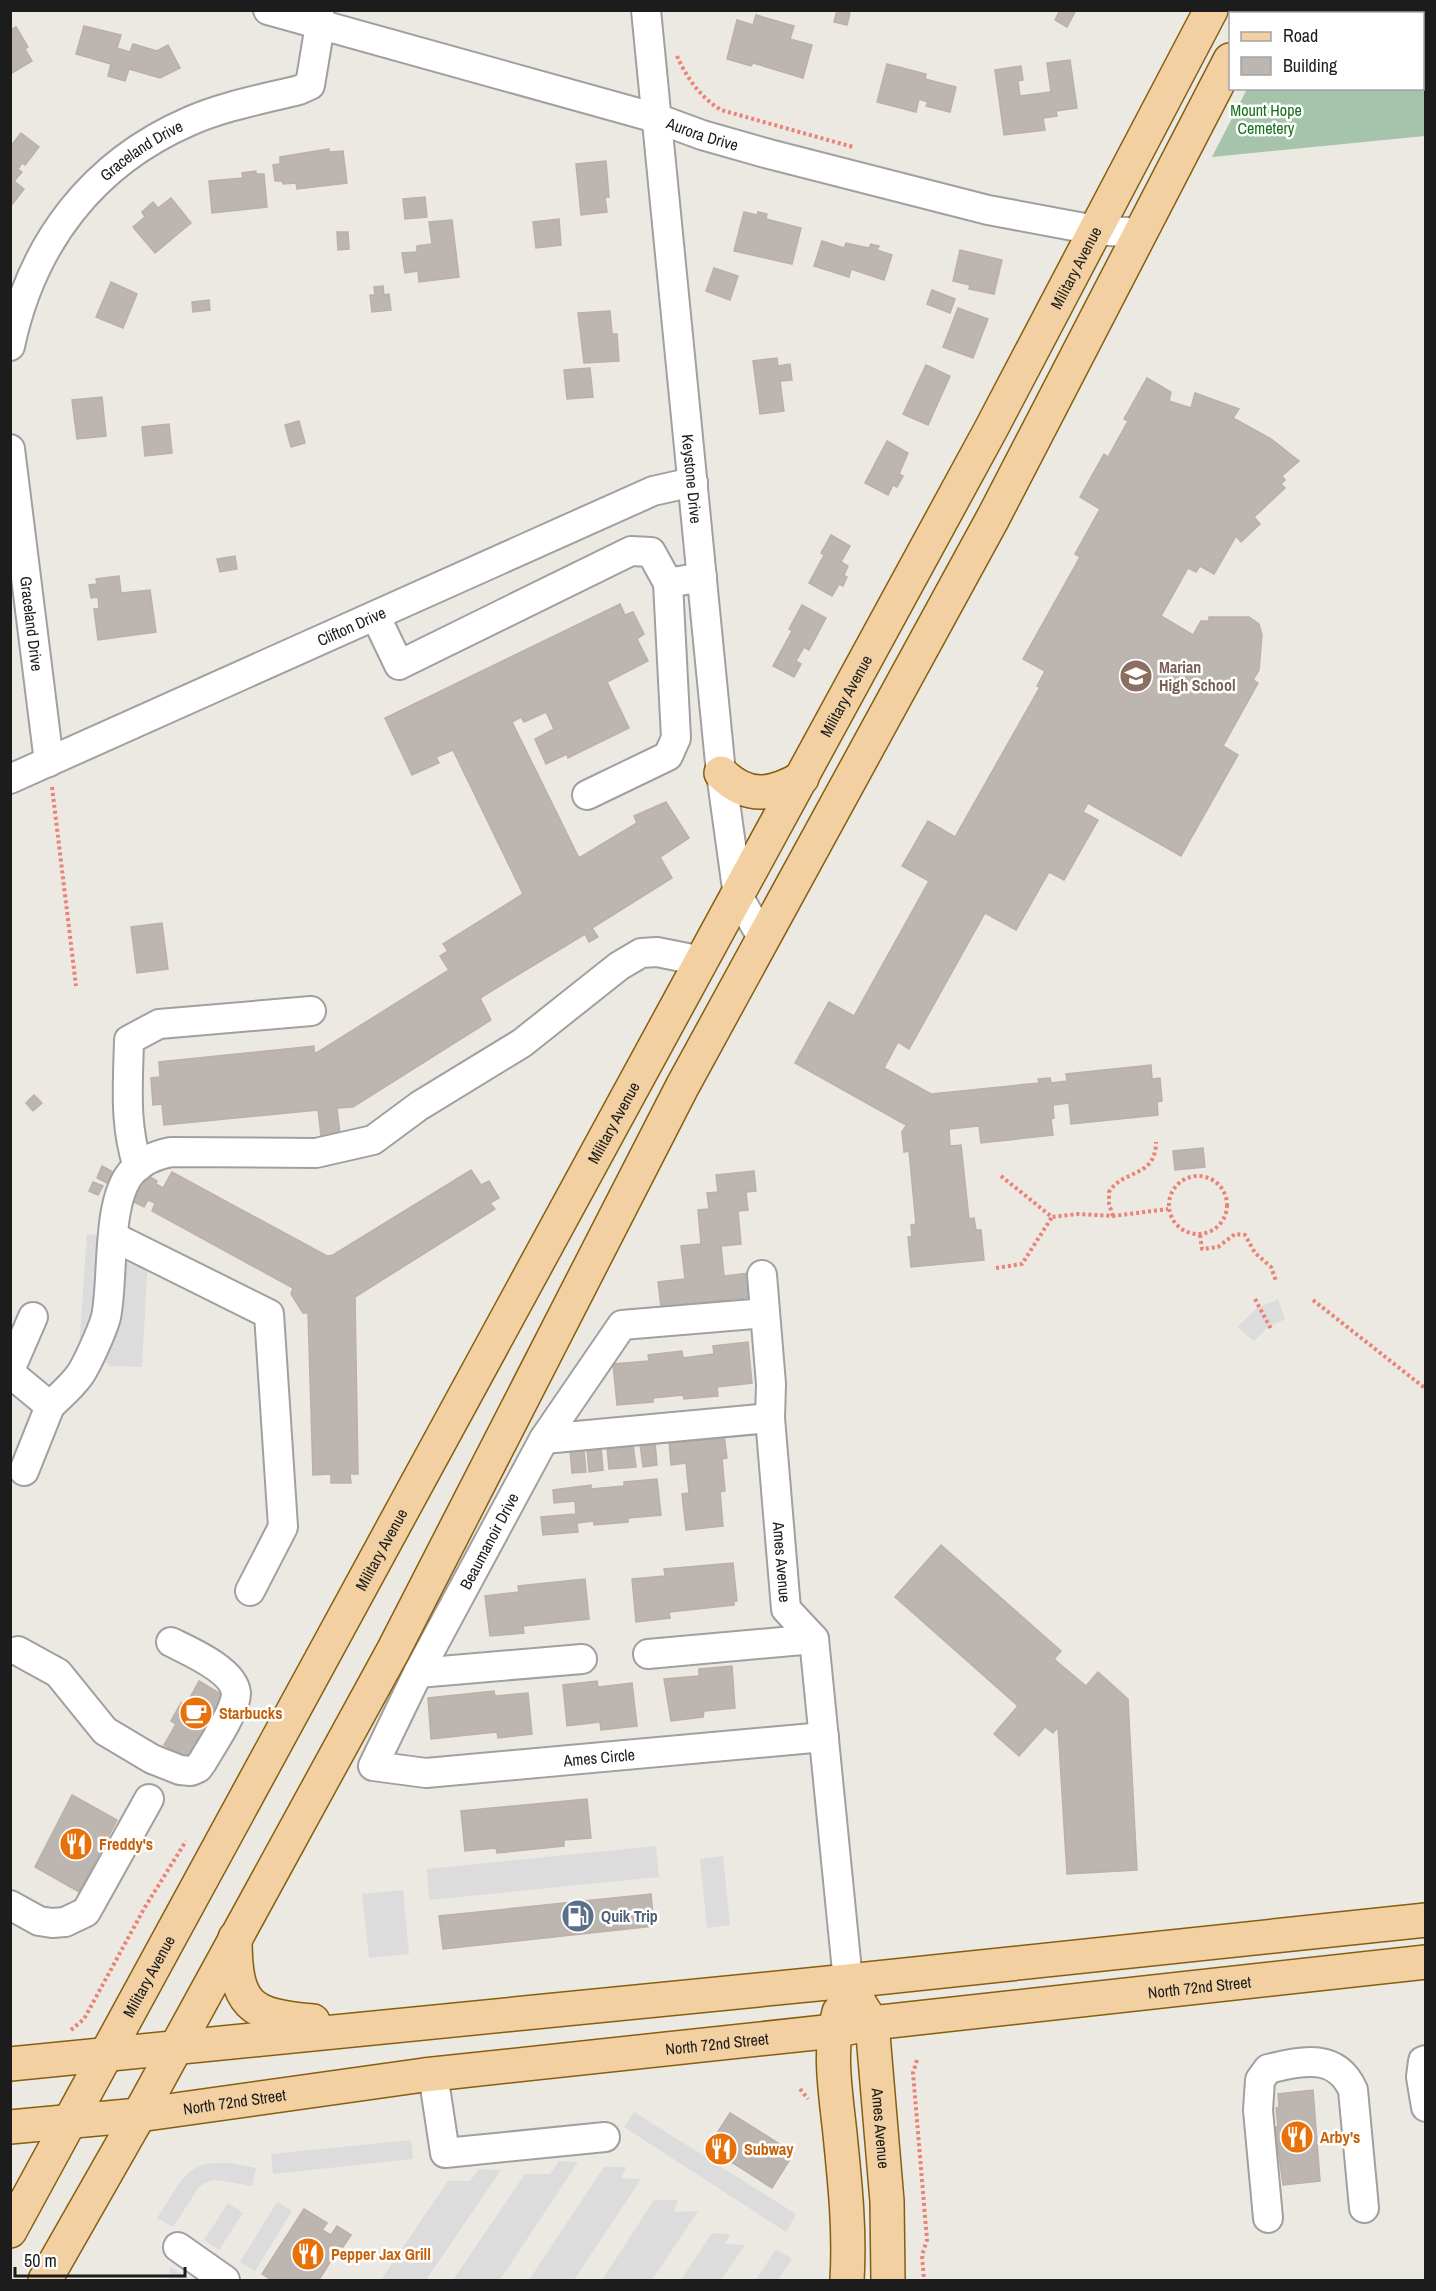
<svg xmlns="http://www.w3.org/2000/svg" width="1436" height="2291" viewBox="0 0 1436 2291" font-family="'Archivo Narrow',sans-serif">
<rect width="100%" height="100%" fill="#ece9e3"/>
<path fill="#a6c3ab" d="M1287 11H1425V136L1212 157 1247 89 1422 88V14L1286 13Z"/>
<g fill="#dcdcdc">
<path d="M87 1234 149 1239 142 1367 109 1366V1363H78Z"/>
<path d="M1278 1299 1285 1319 1267 1328 1254 1341 1237 1327 1256 1309Z"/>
<path d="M656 1846 659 1877 429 1900 427 1869Z"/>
<path d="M723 1856 730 1925 707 1928 700 1859Z"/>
<path d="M403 1890 409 1954 369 1958 362 1894Z"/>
<path d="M634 2112 796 2214 786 2232 624 2127Z"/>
<path d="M411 2140 413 2159 273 2174 271 2154Z"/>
<path d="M559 2161 578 2162 500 2280H453L525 2174H550Z"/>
<path d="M212 2163H230L256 2168 252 2186 223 2181 213 2180 205 2183 199 2187 173 2227 157 2218 180 2182 189 2172 199 2166Z"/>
<path d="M604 2167H626L621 2178 641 2179 574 2280H529Z"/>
<path d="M479 2169 501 2170 426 2280H381L448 2181H470Z"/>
<path d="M654 2200H678L674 2212 698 2211 652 2280H602Z"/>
<path d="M277 2202 292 2211 255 2271 240 2262Z"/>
<path d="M228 2203 243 2213 219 2250 204 2240Z"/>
<path d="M712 2233 730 2234 725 2244 745 2245 721 2280H681Z"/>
<path d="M776 2249 792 2259 778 2280H756Z"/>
<path d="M170 2267 192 2280H169Z"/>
</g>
<g fill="#bcb5b0" stroke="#bcb0a7" stroke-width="1.5">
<path d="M837 10 850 13 847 25 834 22Z"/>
<path d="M1060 10H1076L1067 27 1055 20Z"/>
<path d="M756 15 794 26 790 39 812 45 803 78 753 63 751 66 727 59 737 20 753 25Z"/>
<path d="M84 26 121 35 117 48 130 52 133 44 157 51 168 45 180 68 160 78 129 69 125 81 108 76 111 64 76 54Z"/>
<path d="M16 27 28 47 25 49 32 61 12 73 10 30Z"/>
<path d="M1070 60 1077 108 1056 111 1057 116 1043 118 1045 130 1004 135 995 70 1021 66 1023 80 1018 81 1020 96 1051 92 1047 63Z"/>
<path d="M887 64 926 74 925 79 956 87 950 112 926 106 928 102 919 99 916 112 877 102Z"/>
<path d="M21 133 39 147 25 165 22 163 18 169 22 172 14 181 24 189 10 207V147Z"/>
<path d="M329 149V152L343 151 347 183 297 189 296 183 283 184 282 181H275L273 165 280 164V157Z"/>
<path d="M606 161 609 197H605L607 212 581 215 576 164Z"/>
<path d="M256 171V174H264L267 207 212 213 209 181 243 178 242 173Z"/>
<path d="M425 197 427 217 405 219 403 199Z"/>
<path d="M171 198 191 223 155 253 133 227 145 217 142 212 153 202 158 208Z"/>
<path d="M744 212 757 215 758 212 767 214 766 219 801 228 792 264 734 251Z"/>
<path d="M559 219 561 245 536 248 533 222Z"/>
<path d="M452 220 459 277 419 282 418 271 405 273 402 253 417 252V246L432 244 429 222Z"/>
<path d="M337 232H348L349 249 338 250Z"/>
<path d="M822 241 844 248 846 243 869 248 871 244 879 246 877 250 892 255 884 280 851 269 849 277 814 266Z"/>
<path d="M960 250 1002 260 994 294 969 289 970 285 953 281Z"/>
<path d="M714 268 738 276 730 300 706 291Z"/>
<path d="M111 282 137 294 123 328 96 317Z"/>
<path d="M383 286 384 295 389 294 391 310 372 312 370 295H375L374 287Z"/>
<path d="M932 290 955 299 950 313 927 304Z"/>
<path d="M209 300 210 310 193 312 192 302Z"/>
<path d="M958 308 988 319 973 358 943 347Z"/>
<path d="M610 311 612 334H617L619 361 584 363 578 313Z"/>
<path d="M777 358 778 366 790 364 792 380 780 381 784 411 760 414 753 361Z"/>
<path d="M926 365 950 376 928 425 903 414Z"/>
<path d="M590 368 593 397 567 399 564 370Z"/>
<path d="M1147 378 1171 392 1169 401 1191 408 1195 393 1239 409 1233 418 1271 439 1299 461 1282 476 1285 480 1281 484 1285 488 1254 517 1260 524 1241 542 1236 536 1214 574 1200 566 1196 572 1188 568 1161 616 1193 635 1201 621H1209V617H1249L1259 624 1262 635 1259 670 1253 680 1258 683 1223 746 1238 755 1181 856 1088 803 1083 812 1098 820 1064 880 1049 872 1016 930 985 913 909 1049 898 1042 884 1068 931 1094 1039 1083 1038 1079 1050 1078 1051 1083 1067 1081 1066 1074 1151 1065 1152 1079 1160 1078 1162 1101 1157 1102 1158 1115 1071 1124 1069 1103 1053 1105 1054 1118 1051 1119 1053 1135 981 1143 979 1126 949 1129 950 1146 961 1145 969 1219 974 1218 976 1230H981L984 1260 911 1267 908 1237H912L911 1225 916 1224 909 1151 904 1152 902 1132 907 1124H904L795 1063 829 1002 854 1016 929 881 902 866 928 821 955 837 1040 687 1037 686 1045 671 1023 659 1080 557 1075 554 1100 509 1080 497 1104 454 1108 457 1128 421 1124 419Z"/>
<path d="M102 397 106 436 77 439 72 400Z"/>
<path d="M299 421 305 443 291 447 285 425Z"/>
<path d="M169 424 172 453 145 456 142 427Z"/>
<path d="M887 441 908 453 899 474 903 476 897 487 893 485 888 495 865 483Z"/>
<path d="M831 535 850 546 841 562 848 566 844 575 847 577 843 586 839 584 832 596 809 583 824 555 821 553Z"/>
<path d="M235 556 237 569 220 572 217 559Z"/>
<path d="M119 576 121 593 150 590 156 632 98 640 94 609H99L98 597 91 598 89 585 97 584 96 579Z"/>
<path d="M620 604 625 615 633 612 644 634 637 639 648 661 607 682 629 728 568 758 567 754 546 764 535 739 554 729 546 712 524 722 521 717 512 722 579 858 637 823 634 816 666 802 689 838 660 857 672 878 592 928 598 937 589 942 585 934 480 998 491 1020 353 1107 337 1108 340 1134 321 1136 318 1110 164 1125 162 1104 153 1105 151 1078 160 1077 159 1062 314 1046V1053L318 1052 449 970 440 956 448 951 443 944 523 894 453 750 436 757 439 763 412 775 385 718Z"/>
<path d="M802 605 826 618 809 650 804 647 796 661 801 664 794 677 773 666 792 631 789 629Z"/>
<path d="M162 923 168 969 137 973 131 927Z"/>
<path d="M34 1095 42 1103 33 1111 26 1103Z"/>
<path d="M1203 1148 1205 1167 1175 1170 1173 1151Z"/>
<path d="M102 1166 113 1172 107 1183 97 1178Z"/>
<path d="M471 1170 481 1185 489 1181 499 1198 490 1203 495 1209 355 1297 358 1474H350L351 1483H331V1474L313 1475 308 1313H303L291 1294 293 1288 152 1211 155 1203 148 1200 144 1207 132 1201 143 1176 147 1175 157 1181 156 1184 163 1188 172 1172 327 1256 333 1255Z"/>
<path d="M754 1171 756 1191 746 1192 748 1210 738 1211 741 1244 721 1246 724 1276 749 1273 752 1297 661 1307 658 1282 685 1279 681 1246 701 1244 698 1210 709 1209 707 1193 718 1192 716 1175Z"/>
<path d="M93 1182 103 1186 98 1195 89 1191Z"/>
<path d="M748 1342 752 1383 717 1387 718 1396 684 1399 683 1395 653 1398V1402L617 1405 613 1364 649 1361 648 1355 682 1351 683 1358 714 1354 713 1346Z"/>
<path d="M724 1435 727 1458 722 1459 725 1491 720 1492 723 1526 686 1530 682 1494 689 1493 686 1463 671 1465 669 1441Z"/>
<path d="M655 1442 657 1465 643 1467 640 1443Z"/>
<path d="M633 1444 636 1467 609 1469 607 1447Z"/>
<path d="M601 1447 603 1470 589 1472 587 1449Z"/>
<path d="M584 1449 586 1472 572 1473 570 1450Z"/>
<path d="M657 1479 661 1515 628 1518V1522L594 1525V1521L577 1523 578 1532 543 1535 541 1517 576 1514 575 1501 554 1503 553 1490 591 1485V1489L624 1486V1482Z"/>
<path d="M941 1545 1061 1651 1054 1659 1086 1686 1098 1672 1128 1699 1137 1870 1067 1874 1058 1727 1053 1733 1045 1727 1019 1756 994 1734 1018 1706 895 1597Z"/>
<path d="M733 1563 737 1601H734V1605L669 1612 670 1618 636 1622 632 1579 665 1576 664 1569Z"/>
<path d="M585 1579 589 1619 523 1626 524 1633 490 1636 485 1596 519 1592 518 1586Z"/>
<path d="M732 1666 735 1708 704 1711 703 1717 671 1721 664 1679 699 1676V1669Z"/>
<path d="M199 1681 226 1697 191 1760 164 1745 176 1724 171 1721 181 1703 186 1705Z"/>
<path d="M597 1681 598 1687 632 1683 637 1726 601 1730 600 1722 567 1726 563 1685Z"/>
<path d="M494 1691 495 1696 528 1693 532 1734 498 1738 497 1732 431 1739 428 1698Z"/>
<path d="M72 1795 117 1820 79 1892 35 1867Z"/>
<path d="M587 1799 591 1838 564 1840V1846L497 1853 496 1848 465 1851 461 1811Z"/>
<path d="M651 1894 654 1926 443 1949 439 1916Z"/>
<path d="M1313 2090 1320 2181 1283 2185 1275 2127H1278L1276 2108 1279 2107 1278 2094Z"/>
<path d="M730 2113 794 2153 772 2188 708 2147Z"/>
<path d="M304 2209 327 2223 322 2230 331 2235 337 2226 351 2235 343 2247 340 2246 319 2280H272L262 2274Z"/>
</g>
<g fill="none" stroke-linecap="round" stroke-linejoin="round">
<defs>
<g id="minor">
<path id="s1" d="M268 10 656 118 702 135 769 154 988 210 1095 230 1140 233"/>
<path id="s2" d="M646 10 721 773 738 896 763 939"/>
<path id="s3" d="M10 346C32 242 93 163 190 121 224 106 263 99 299 90L310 85 320 25 319 10"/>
<path id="s4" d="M10 449 49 762"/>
<path d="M376 617 399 665 631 551 651 552 668 583 702 577"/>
<path id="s5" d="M10 779 653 491 693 482"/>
<path d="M587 795 668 756 676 738 668 583"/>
<path d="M138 1167C124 1124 128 1085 129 1040L159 1024 311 1011"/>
<path d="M114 1237 269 1314 283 1527 250 1591"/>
<path id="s6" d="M762 1275 771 1384 770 1418 786 1609 814 1639 848 1981"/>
<path id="s7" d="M765 1313 622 1325 544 1439 418 1673 373 1766 426 1773 824 1737"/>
<path d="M10 1370 33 1317"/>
<path d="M10 1373 50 1406C60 1396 71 1387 79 1376 86 1367 103 1329 106 1317 114 1279 106 1203 131 1173 141 1161 156 1155 171 1152L316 1153 373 1140 419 1106 522 1043 619 966 641 953 657 952 702 961"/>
<path d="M544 1439 770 1418"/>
<path d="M24 1471 50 1406"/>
<path d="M18 1651 58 1673 105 1731 152 1759 180 1770 191 1771 198 1768 203 1761C212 1745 236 1711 236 1693 234 1670 189 1651 171 1642"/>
<path d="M648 1654 814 1639"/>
<path d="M418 1673 582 1659"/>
<path d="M10 1905 39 1921 52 1923 65 1922 86 1912 149 1799"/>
<path d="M1426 2060 1423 2061 1421 2077 1426 2107"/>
<path d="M433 2074 445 2153 605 2137"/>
<path d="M1268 2218 1258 2110 1260 2080 1268 2069C1302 2061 1336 2052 1353 2090L1364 2208"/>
<path d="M178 2247 225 2280"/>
</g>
<g id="major">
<path d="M1255 14 1257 10"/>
<path d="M721 773C748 800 772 795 802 778"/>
<path d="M235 1938C235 2004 248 2016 313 2021"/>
<path id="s8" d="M860 2004 872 2023 887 2201 888 2280"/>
<path d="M839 2012C828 2051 836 2095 840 2134 845 2183 850 2231 847 2280"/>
<path d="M10 2064 848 1981 1426 1920"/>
<path id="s9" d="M10 2127 139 2115 424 2075 834 2031 872 2023 1426 1962"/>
<path id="s10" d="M10 2231 991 429 1211 10"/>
<path d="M45 2280 139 2115 393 1651 682 1087 993 518 1230 60"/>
</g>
</defs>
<use href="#minor" stroke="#a0a0a0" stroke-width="32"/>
<use href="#major" stroke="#865f0e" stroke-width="36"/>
<g stroke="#ec8175" stroke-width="4" stroke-dasharray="3 3" stroke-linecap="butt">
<path d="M677 56C686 77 701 98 721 110L853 147"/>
<path d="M52 787 76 986"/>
<circle cx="1198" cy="1205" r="29"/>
<path d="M1001 1176 1052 1217 1078 1214 1113 1216 1168 1209"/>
<path d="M1113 1216 1109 1204V1192C1123 1169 1156 1178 1156 1142"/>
<path d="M1200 1235 1202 1249 1218 1247 1235 1234 1245 1235 1255 1253 1271 1267 1276 1281"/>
<path d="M996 1268 1022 1264 1052 1217"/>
<path d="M1255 1299 1271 1329"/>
<path d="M1313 1300 1426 1389"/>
<path d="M71 2030 84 2019 145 1907 186 1841"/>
<path d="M917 2060 913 2073 927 2240 922 2255 924 2280"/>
<path d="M800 2089 808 2099"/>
</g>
<use href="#minor" stroke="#fff" stroke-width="28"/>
<use href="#major" stroke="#f2d0a2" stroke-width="33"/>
</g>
<defs>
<symbol id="school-disc" viewBox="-11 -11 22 22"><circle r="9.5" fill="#8d6e63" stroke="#fff"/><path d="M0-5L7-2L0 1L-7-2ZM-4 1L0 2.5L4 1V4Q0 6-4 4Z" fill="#fff"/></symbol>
<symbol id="cafe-disc" viewBox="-11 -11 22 22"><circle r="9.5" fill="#e8710a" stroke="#fff"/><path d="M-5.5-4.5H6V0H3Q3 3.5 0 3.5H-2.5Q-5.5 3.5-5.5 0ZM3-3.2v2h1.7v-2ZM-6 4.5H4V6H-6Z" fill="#fff"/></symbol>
<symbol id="restaurant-disc" viewBox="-11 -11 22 22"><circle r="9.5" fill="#e8710a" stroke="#fff"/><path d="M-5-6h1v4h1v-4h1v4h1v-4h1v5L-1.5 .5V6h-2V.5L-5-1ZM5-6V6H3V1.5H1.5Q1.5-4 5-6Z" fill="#fff"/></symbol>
<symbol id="fuel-disc" viewBox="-11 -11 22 22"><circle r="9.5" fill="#5c6f8a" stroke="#fff"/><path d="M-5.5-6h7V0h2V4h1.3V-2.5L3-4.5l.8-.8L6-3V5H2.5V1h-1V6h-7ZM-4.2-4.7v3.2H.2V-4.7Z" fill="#fff"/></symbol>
</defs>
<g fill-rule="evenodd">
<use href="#school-disc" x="1117" y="657" width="38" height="38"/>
<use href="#cafe-disc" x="177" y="1694" width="38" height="38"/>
<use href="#restaurant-disc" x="57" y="1825" width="38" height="38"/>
<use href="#fuel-disc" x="559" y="1897" width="38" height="38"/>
<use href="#restaurant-disc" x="1278" y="2118" width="38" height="38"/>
<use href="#restaurant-disc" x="702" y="2130" width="38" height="38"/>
<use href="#restaurant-disc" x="289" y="2235" width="38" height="38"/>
</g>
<g text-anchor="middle" stroke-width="5" stroke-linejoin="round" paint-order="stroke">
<g font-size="16" fill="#166f1d" stroke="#fff">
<text x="1266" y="116">Mount Hope<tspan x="1266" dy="18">Cemetery</tspan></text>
</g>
<g font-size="16" fill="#1c1c1c" stroke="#fff">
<text dy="6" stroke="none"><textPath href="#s1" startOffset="452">Aurora Drive</textPath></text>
<text dy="6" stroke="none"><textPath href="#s3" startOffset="243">Graceland Drive</textPath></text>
<text dy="6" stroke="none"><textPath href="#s10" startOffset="2234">Military Avenue</textPath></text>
<text dy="6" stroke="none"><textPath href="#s2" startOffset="471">Keystone Drive</textPath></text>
<text dy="6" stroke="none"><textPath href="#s4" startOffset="176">Graceland Drive</textPath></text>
<text dy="6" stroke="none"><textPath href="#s5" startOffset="374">Clifton Drive</textPath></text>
<text dy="6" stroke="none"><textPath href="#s10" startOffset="1748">Military Avenue</textPath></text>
<text dy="6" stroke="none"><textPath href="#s10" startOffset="1262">Military Avenue</textPath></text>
<text transform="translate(489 1541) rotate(-62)" y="6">Beaumanoir Drive</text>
<text dy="6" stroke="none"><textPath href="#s10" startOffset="776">Military Avenue</textPath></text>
<text dy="6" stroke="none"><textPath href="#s6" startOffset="288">Ames Avenue</textPath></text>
<text dy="6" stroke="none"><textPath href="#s7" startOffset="878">Ames Circle</textPath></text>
<text dy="6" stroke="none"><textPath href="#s10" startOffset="290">Military Avenue</textPath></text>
<text dy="6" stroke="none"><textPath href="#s9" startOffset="1198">North 72nd Street</textPath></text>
<text dy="6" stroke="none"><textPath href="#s9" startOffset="712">North 72nd Street</textPath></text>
<text dy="6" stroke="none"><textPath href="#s9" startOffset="226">North 72nd Street</textPath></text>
<text dy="6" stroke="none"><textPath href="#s8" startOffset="128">Ames Avenue</textPath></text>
</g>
<g font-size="16" font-weight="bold" fill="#785e54" stroke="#fff" text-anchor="start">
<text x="1159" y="673">Marian<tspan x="1159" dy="18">High School</tspan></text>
</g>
<g font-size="16" font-weight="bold" fill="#c56008" stroke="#fff" text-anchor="start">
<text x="219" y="1719">Starbucks</text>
<text x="99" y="1850">Freddy's</text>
<text x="1320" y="2143">Arby's</text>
<text x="744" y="2155">Subway</text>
<text x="331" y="2260">Pepper Jax Grill</text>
</g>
<g font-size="16" font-weight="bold" fill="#4e5e75" stroke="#fff" text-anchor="start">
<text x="601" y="1922">Quik Trip</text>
</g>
</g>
<rect width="1436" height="2291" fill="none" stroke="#1c1c1c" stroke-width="24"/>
<rect x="1229" y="12" width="195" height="78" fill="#ffffff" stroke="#a4a4a4" stroke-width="1.5"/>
<rect x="1241" y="32" width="30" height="9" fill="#f2d0a2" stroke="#a4a4a4" stroke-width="1.5"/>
<text x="1283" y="42" font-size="18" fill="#1c1c1c">Road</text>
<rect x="1241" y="57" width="30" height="18" fill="#bcb5b0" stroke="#a4a4a4" stroke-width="1.5"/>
<text x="1283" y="72" font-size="18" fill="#1c1c1c">Building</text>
<path d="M15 2267v9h170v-9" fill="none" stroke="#1c1c1c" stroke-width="3"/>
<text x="24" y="2267" font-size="18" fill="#1c1c1c" stroke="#ffffff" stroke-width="4.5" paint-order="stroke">50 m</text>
</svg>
